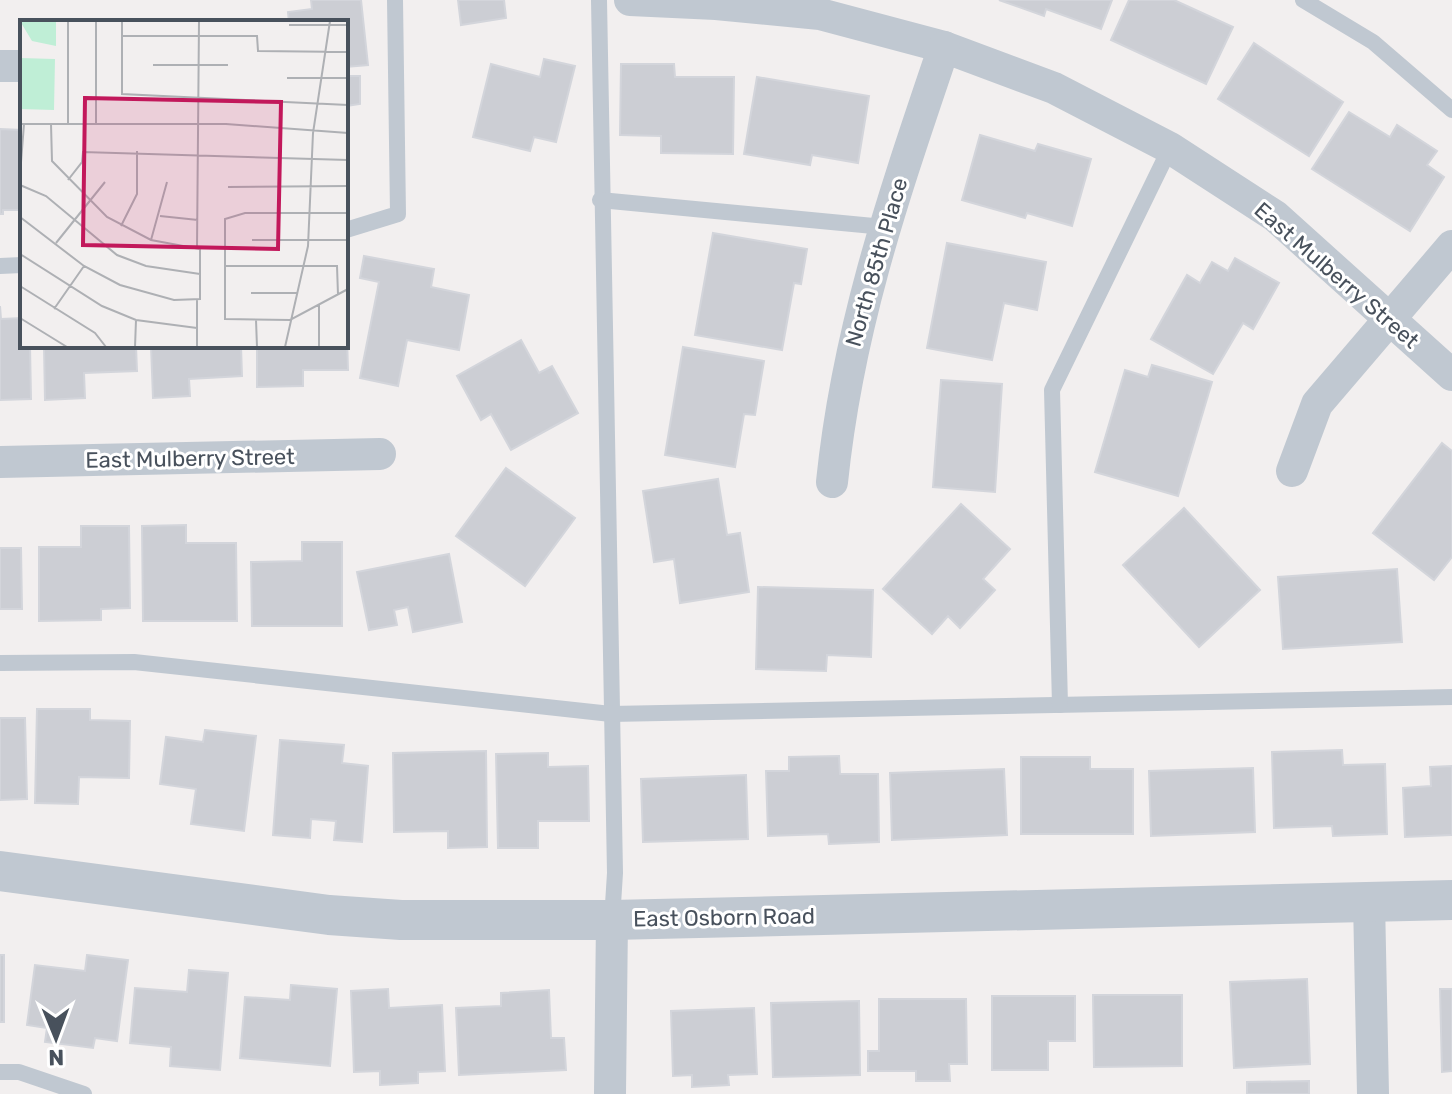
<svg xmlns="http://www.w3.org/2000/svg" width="1452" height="1094" viewBox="0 0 1452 1094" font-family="Rubik,sans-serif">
<rect width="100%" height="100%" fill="#f2efef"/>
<g fill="#ccced4" stroke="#d3d5db" stroke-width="2">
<path d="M311 0H361L368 65 346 67V22H289L288 12 312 9Z"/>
<path d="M458 0H504L506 18 461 25Z"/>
<path d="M999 0H1112L1101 29 1046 9 1044 16Z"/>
<path d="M1129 0H1174L1233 27 1206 84 1111 40Z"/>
<path d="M1254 43 1343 102 1309 156 1218 99Z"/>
<path d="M544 59 575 66 556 142 534 137 530 151 473 137 491 64 540 77Z"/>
<path d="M621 64H674L675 77H734L733 154 661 153V136L620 135Z"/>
<path d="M346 76H360V104L346 106Z"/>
<path d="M757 77 869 96 858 163 812 155 810 165 744 154Z"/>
<path d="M1349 112 1390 137 1397 125 1437 151 1427 165 1444 177 1410 231 1312 169Z"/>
<path d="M0 129 22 130V210H3V214H0Z"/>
<path d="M980 135 1035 151 1038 144 1091 159 1072 226 1027 213 1025 218 962 200Z"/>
<path d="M713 233 807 249 801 284 794 283 782 350 695 335Z"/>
<path d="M947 243 1046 262 1037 310 1004 303 992 360 927 348Z"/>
<path d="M364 256 434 269 431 287 469 295 459 350 407 340 398 386 360 378 379 282 360 278Z"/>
<path d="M1235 258 1279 283 1253 329 1243 323 1213 374 1151 339 1187 275 1200 283 1212 262 1228 271Z"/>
<path d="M346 304 348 370H303V386L257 387V346H346Z"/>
<path d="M0 306 1 319 22 318V346H30L31 399 0 400Z"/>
<path d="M521 340 539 373 552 366 578 413 511 450 491 414 481 420 457 376Z"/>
<path d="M44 346H136L137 371 84 373 85 398 45 400Z"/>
<path d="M151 346H241L242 376 189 379 190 396 153 398Z"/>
<path d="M683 347 764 361 755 415 744 414 735 467 665 455Z"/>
<path d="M1152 365 1212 382 1178 496 1095 472 1125 370 1148 377Z"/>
<path d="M941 380 1002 384 995 492 933 487Z"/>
<path d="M1442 443 1452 451V557L1434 580 1373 533Z"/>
<path d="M506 468 575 518 525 586 456 536Z"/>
<path d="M718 479 727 535 740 533 749 592 680 603 674 559 654 562 643 491Z"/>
<path d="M961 504 1010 549 983 579 995 590 960 628 948 616 932 634 883 589Z"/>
<path d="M1184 508 1260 590 1199 647 1123 565Z"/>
<path d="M186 525V543H236L237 621H143L142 526Z"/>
<path d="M81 526H129L130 608 101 609V620L39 621V547H81Z"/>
<path d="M302 542H342V626H252L251 562 302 561Z"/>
<path d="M0 548H21L22 609H0Z"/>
<path d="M449 554 462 622 413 632 408 607 394 610 397 625 369 630 357 572Z"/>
<path d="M1397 569 1402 642 1283 649 1278 577Z"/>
<path d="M758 587 873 590 871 657 827 655 826 671 756 669Z"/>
<path d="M37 709H90V720L130 721 129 778 79 777 78 804 35 803Z"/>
<path d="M0 718H25L27 799 0 800Z"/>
<path d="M205 730 256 736 244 831 191 824 196 789 160 784 166 737 203 742Z"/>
<path d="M280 740 344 745 342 763 368 766 362 842 334 840 336 821 311 819 310 838 273 835Z"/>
<path d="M1342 750 1343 765 1385 764 1387 834 1333 836 1332 826 1274 828 1272 752Z"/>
<path d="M486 751 487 847 448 848V831L394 832 393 753Z"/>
<path d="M548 753V767L588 766 589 821H538V848H498L496 754Z"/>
<path d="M839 756 840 774H878L879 842 829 844 828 834 768 836 766 771H789V757Z"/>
<path d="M1021 757H1090V769H1133V834H1021Z"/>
<path d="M1452 766V835L1405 837 1403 788 1431 786 1430 767Z"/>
<path d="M1253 768 1255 832 1151 836 1149 771Z"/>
<path d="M1004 769 1007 835 892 840 890 773Z"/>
<path d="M746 775 748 839 643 842 641 779Z"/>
<rect x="0" y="955" width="4" height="67"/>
<path d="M87 955 128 960 117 1041 95 1038 93 1048 45 1042 47 1028 27 1025 35 965 85 971Z"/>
<path d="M189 970 228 973 220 1070 170 1066 171 1047 130 1043 135 988 187 992Z"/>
<path d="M1307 979 1310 1064 1234 1068 1230 982Z"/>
<path d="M291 985 337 989 330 1066 240 1058 245 997 290 1000Z"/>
<path d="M388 989 389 1008 442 1005 445 1071 418 1072V1083L380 1085V1071L354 1072 351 991Z"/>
<path d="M1440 989H1452V1071L1442 1072Z"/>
<path d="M549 990 551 1038H564L566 1070 459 1075 456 1008 501 1006V993Z"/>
<path d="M1093 995H1182V1066L1094 1067Z"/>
<path d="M992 996H1075V1041H1048V1070H992Z"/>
<path d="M879 999H966L967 1064H949L950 1081H916V1071H868V1051H879Z"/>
<path d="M859 1001 860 1075 773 1077 771 1003Z"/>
<path d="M754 1008 757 1074 728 1075 729 1085 692 1087V1075L673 1076 671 1011Z"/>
<path d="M1309 1081V1094H1247V1082Z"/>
</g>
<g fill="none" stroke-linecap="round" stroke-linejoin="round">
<g stroke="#c0c8d1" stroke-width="16">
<path d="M599 0 615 873 612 920"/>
<path d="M1303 0 1373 42 1452 110"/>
<path d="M600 200 884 227"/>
<path d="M346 230 398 214 395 0"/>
<path d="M0 266 22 265"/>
<path d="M0 663 134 662 611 714 1452 697"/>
<path d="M1060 705 1052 390 1170 148"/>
<path d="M0 1072H19L84 1094"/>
</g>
<g stroke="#c0c8d1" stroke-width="32">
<path d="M630 0 716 4 820 14 944 47 1054 88 1170 148 1275 216 1452 375"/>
<path d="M0 66H22"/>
<path d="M0 462 380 454"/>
<path d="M1292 471 1317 404 1452 246"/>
<path d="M832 482C848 326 894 195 944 47"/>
<path d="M1369 901 1373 1094"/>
<path d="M610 1094 612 920"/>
</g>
<path stroke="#c0c8d1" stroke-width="40" d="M0 871 329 915 401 920H612L1452 900"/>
</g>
<g text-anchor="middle" stroke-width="6" stroke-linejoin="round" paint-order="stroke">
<g font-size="22" fill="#48515c" stroke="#fff">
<text transform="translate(876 262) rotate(-74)" y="8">North 85th Place</text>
<text transform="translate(1337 275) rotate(41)" y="8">East Mulberry Street</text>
<text transform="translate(190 458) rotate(-1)" y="8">East Mulberry Street</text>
<text transform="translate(724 917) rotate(-1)" y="8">East Osborn Road</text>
</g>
</g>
<g transform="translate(20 20)">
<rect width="328" height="328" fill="#f2efef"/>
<path d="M0 1H36V26L12 21ZM0 38 35 39 34 90 0 89Z" fill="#bfeed6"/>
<path fill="none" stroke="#aeb0b4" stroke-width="2" d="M76 1V104M102 1V74L328 85M269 5H328M102 16H237L238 31 328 32M133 45H208M267 58H328M0 104H206L328 113M48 104V1M0 155 4 104M48 160 62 142 63 132 328 140M0 165 26 176 97 235 126 246 180 254M208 167 328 166M328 193H225L205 199V299L270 300 328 269M140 196 178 200M0 197 64 246 100 265 154 280 180 279V229L131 220 87 197 32 141 31 104M101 206 117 174V131M131 220 147 162M232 220H328M36 223 85 162M177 227 179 1M0 234 82 286 116 300 177 308M205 246H317L318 275M0 266 75 313 86 327M231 273H277M177 279V327M299 285V327M34 289 64 246M0 298 47 327M236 300 237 327M115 327 116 300M265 327 288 226 293 113 310 1"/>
<path fill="#c2185b" fill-opacity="0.15" stroke="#c2185b" stroke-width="4" d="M65 78 261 82 258 229 63 225Z"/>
<rect width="328" height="328" fill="none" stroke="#48515c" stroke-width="4"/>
</g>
<g transform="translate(56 1038) rotate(179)" stroke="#ffffff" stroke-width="6" paint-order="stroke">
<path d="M0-6L14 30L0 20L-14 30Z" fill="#48515c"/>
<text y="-12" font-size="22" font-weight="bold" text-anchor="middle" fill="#48515c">N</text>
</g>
</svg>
